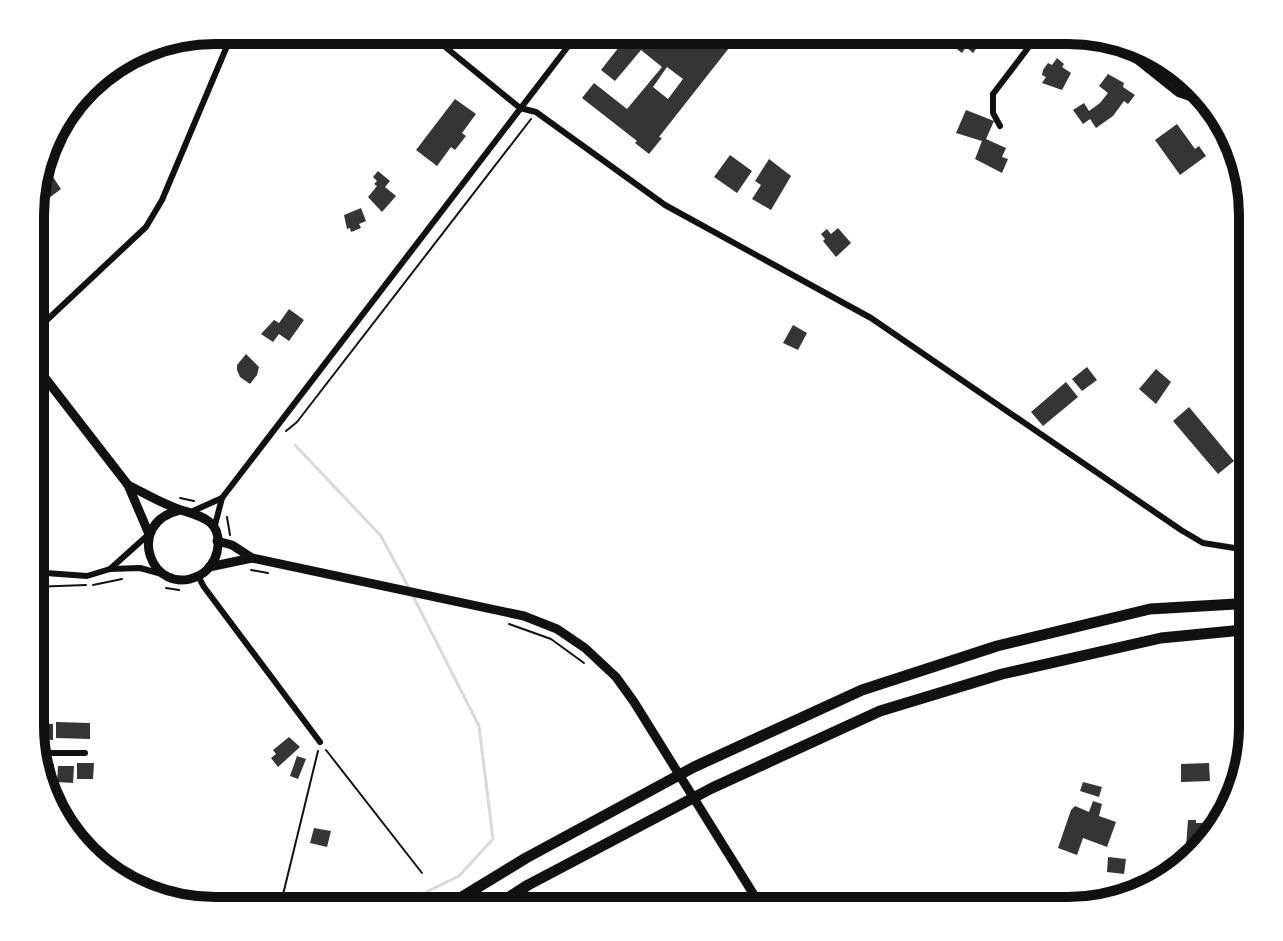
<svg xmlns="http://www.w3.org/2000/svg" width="1283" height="941" viewBox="0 0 1283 941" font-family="'Titillium Web',sans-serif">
<rect width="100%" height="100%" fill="#fff"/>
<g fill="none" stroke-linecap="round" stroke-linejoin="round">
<g stroke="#d9d9d9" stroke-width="3">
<path d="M295 445 381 536 409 588"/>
<path d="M388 911 459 876 493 839 479 726 412 594"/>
</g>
</g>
<g fill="#353535" fill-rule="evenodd">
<path d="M983 31 987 34 973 53 966 47 962 53 949 43 952 39 943 32Z"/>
<path d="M698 34 711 44 718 34H740L659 137 662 138 649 154 635 143 637 141 582 98 594 83 627 109 662 67 641 50 615 81 601 70 626 38 622 35ZM667 67 683 79 668 99 653 87Z"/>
<path d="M1057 58 1064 64 1062 67 1071 73 1062 90 1042 83 1046 77 1042 75 1043 70 1048 63 1052 65Z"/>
<path d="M1108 74 1124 83 1123 87 1135 95 1128 104 1124 101 1113 116 1096 128 1090 119 1083 124 1073 110 1084 103 1089 111 1100 103 1108 93 1099 86Z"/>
<path d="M455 99 476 114 462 133 466 136 455 150 451 147 437 166 416 150Z"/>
<path d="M966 110 994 121 986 139 1006 148 1002 157 1008 159 1002 173 975 159 982 141 956 133Z"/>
<path d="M1177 124 1195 149 1199 146 1206 156 1180 175 1155 140Z"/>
<path d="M730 155 752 171 737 193 714 177Z"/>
<path d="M769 159 791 176 771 210 752 199 761 185 755 181Z"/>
<path d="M41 168 50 180 53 177 61 189 49 198 47 201 49 205 38 213 32 203V190Z"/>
<path d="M378 171 390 181 385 187 396 196 382 212 368 197 377 186 374 184 377 181 373 177Z"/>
<path d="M361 208 366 221 359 224 361 228 351 232 350 228 347 229 344 215Z"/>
<path d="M838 228 851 243 836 257 823 241 825 239 821 234 827 229 831 234Z"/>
<path d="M289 309 304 320 289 341 279 334 273 342 261 334 274 320 279 323Z"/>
<path d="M793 325 807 333 798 350 783 343Z"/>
<path d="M246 354 259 367 257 375 250 384 240 377 237 370V365Z"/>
<path d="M1087 367 1097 380 1082 391 1072 379Z"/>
<path d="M1156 369 1171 382 1156 404 1139 389Z"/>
<path d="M1066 382 1078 397 1043 426 1031 412Z"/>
<path d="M1189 407 1234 461 1218 474 1173 421Z"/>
<path d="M56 722 90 723V739L56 738Z"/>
<path d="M37 723 53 724V740L36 739Z"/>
<path d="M289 737 300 747 278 767 271 758 276 754 273 750Z"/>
<path d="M297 756 306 759 298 779 290 776Z"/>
<path d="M77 763H94L93 779H77Z"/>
<path d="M1209 763 1210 781 1181 782V764Z"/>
<path d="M37 764H54L53 781 42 780Z"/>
<path d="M58 766H74L73 783 57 782Z"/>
<path d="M1083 782 1102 787 1099 797 1080 791Z"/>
<path d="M1093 801 1102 804 1099 816 1116 822 1107 847 1083 838 1077 855 1058 848 1071 810 1075 806 1089 812Z"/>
<path d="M1188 820H1196V823H1212L1211 842 1202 843 1201 847H1186Z"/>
<path d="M314 828 331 831 327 847 310 843Z"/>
<path d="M1108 857 1126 859 1124 874 1107 872Z"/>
</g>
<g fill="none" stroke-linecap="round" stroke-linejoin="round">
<g stroke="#111" stroke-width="2">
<path d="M32 391 42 392"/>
<path d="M286 431 297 422 531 119"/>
<path d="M180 498 194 501"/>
<path d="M227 517 230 535"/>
<path d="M251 570 268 573"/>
<path d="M93 585 122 579"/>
<path d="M32 587 86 585"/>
<path d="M166 588 179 590"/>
<path d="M509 624 551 639 584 663"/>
<path d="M326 750 422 873"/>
<path d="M279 911 318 751"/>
</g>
<g stroke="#111" stroke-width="6">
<path d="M433 37 520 108 536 112 665 205 871 318 1181 530 1203 543 1253 551"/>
<path d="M1114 43 1178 94 1212 106"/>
<path d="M1000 126 993 113V94L1041 31"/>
<path d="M32 334 146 227 162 200 230 39"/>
<path d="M193 511 222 498"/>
<path d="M214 529 222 498 576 36"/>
<path d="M110 569 149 534"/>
<path d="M32 572 87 576 110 569 140 568 162 574"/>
<path d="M198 576 204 587 320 742"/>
<path d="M32 753H85"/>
</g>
<path stroke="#111" stroke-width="8" d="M1050 911 1070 904 1146 893"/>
<g stroke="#111" stroke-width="9">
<path d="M32 361 128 485 149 534"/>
<path d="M128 485C144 493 161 503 178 509 199 516 224 519 217 552 215 562 207 572 198 576 152 598 123 523 180 510"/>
<path d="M217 541 232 545 252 558 524 616 557 629 585 648 616 677 634 702 764 911"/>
<path d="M209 567 252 558"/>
</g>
<g stroke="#111" stroke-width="11">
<path d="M439 911 526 858 694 767 862 690 997 646 1150 609 1253 603"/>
<path d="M487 911 528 885 712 788 880 711 1002 674 1161 638 1253 629"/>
</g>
</g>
<path d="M0 0H1283V941H0ZM215 44H1068A171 171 0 0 1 1239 215V726A171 171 0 0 1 1068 897H215A171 171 0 0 1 44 726V215A171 171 0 0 1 215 44Z" fill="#fff" fill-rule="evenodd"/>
<path fill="none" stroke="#111" stroke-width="10" d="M215 44H1068A171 171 0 0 1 1239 215V726A171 171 0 0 1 1068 897H215A171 171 0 0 1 44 726V215A171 171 0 0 1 215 44Z"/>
</svg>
